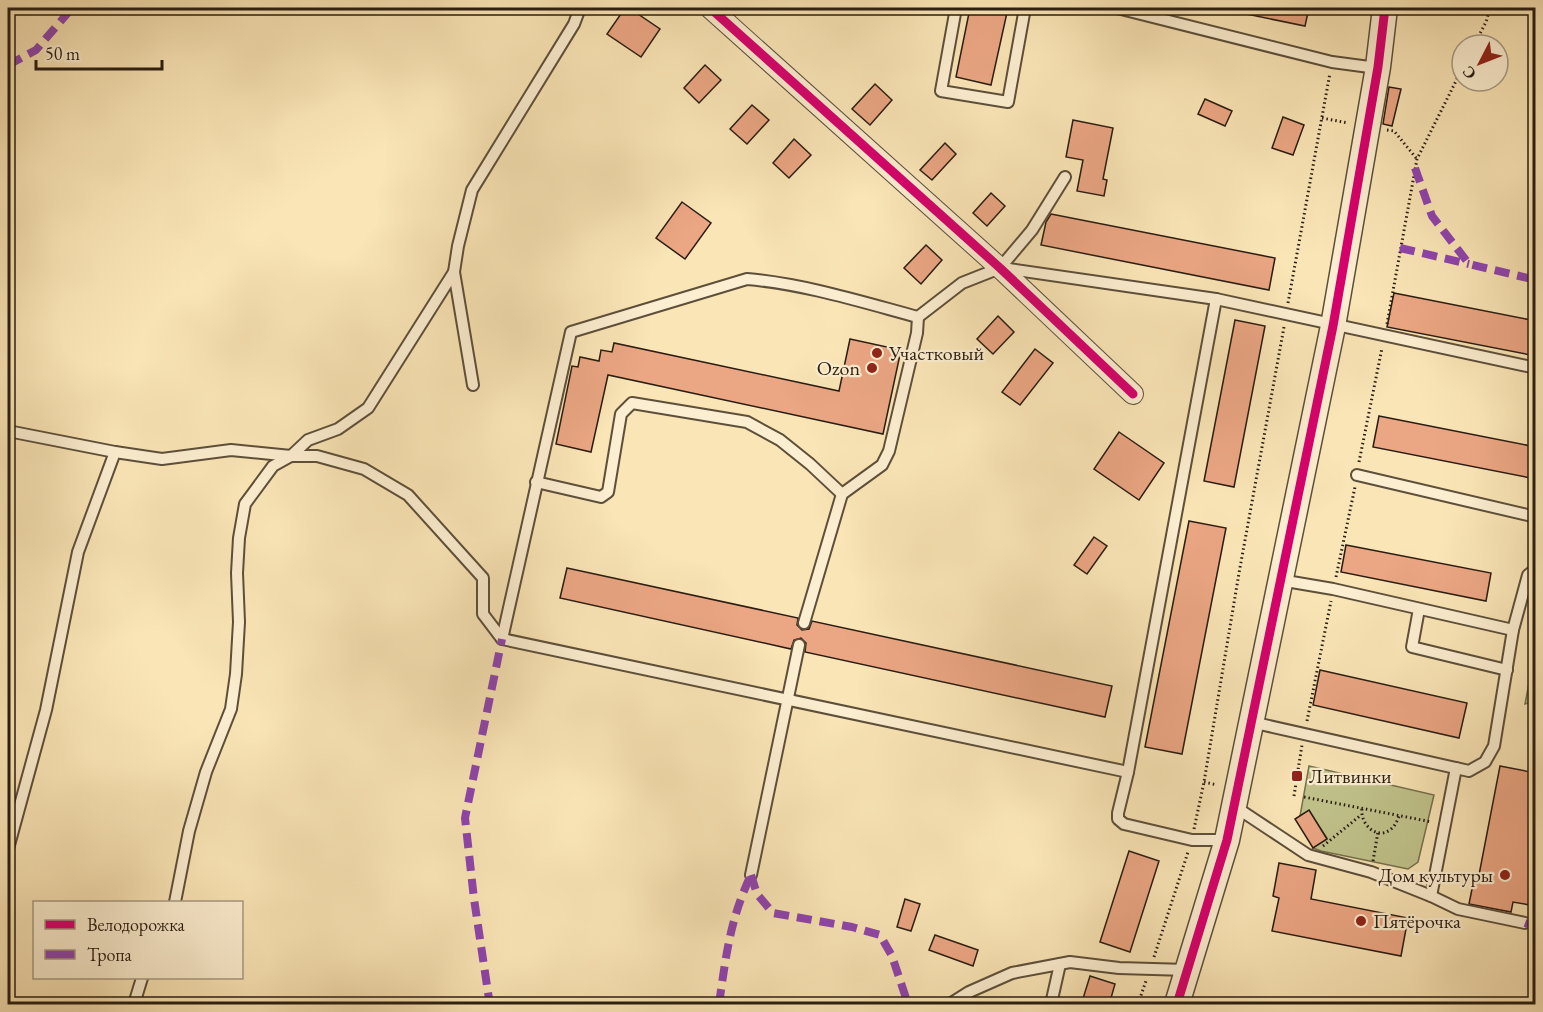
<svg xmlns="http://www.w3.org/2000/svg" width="1543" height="1012" viewBox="0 0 1543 1012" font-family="'EB Garamond',serif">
<rect width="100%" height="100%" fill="#fae5b6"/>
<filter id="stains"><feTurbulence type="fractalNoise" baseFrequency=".00333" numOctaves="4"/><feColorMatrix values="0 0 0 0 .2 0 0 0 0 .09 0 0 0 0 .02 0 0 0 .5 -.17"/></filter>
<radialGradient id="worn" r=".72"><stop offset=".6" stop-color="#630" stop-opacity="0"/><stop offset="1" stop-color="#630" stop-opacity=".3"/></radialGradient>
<g fill="#c1c38c" stroke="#75704e" stroke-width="1.5">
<path d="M1535 652V701L1525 704Z"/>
<path d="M1309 766 1434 795 1418 862 1408 869 1321 851 1313 848 1327 838 1309 811 1300 816Z"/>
</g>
<g fill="#eba683" stroke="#291d11" stroke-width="1.5">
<path d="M625 8H629L660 29 641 57 607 34Z"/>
<path d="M970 8H1008L991 85 956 77Z"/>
<path d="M1246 8H1309L1305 26 1246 14Z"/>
<path d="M705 65 721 80 699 103 684 88Z"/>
<path d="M875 84 892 100 870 125 852 109Z"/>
<path d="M1389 87 1401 89 1392 126 1383 124Z"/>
<path d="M1205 99 1232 111 1225 126 1198 114Z"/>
<path d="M752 105 769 120 747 144 730 129Z"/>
<path d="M1283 117 1304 125 1293 155 1272 148Z"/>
<path d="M1073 120 1113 128 1103 179 1107 180 1104 196 1077 191 1083 160 1066 157Z"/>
<path d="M794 139 811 155 789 178 773 163Z"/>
<path d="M945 143 956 154 932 180 920 170Z"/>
<path d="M991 193 1005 206 987 226 973 213Z"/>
<path d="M682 202 711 223 685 259 656 238Z"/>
<path d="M1051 214 1275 258 1269 290 1041 245 1046 222Z"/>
<path d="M926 245 942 260 921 284 904 268Z"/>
<path d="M1394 293 1536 321V356L1387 327Z"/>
<path d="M998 316 1014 332 993 354 977 339Z"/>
<path d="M1235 320 1265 326 1234 487 1204 481Z"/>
<path d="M850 339 901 350 883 434 608 375 591 452 556 444 572 366 578 367 580 357 599 361 601 350 612 352 614 343 839 391Z"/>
<path d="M1035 349 1053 363 1020 405 1002 392Z"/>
<path d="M1379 416 1536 447V479L1373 447Z"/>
<path d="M1119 432 1164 463 1139 500 1094 469Z"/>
<path d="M1189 521 1226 528 1182 754 1145 747Z"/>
<path d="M1094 537 1107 546 1087 574 1074 565Z"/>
<path d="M1346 545 1491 573 1486 601 1341 572Z"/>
<path d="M567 568 798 618 797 625 802 630 809 629 812 621 1112 686 1105 717 805 652 806 643 801 638 794 640 791 649 560 598Z"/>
<path d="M1320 670 1467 703 1459 738 1313 705Z"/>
<path d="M1500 766 1536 773V906L1513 902 1511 912 1469 904 1474 879 1478 880Z"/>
<path d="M1309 810 1327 839 1313 848 1295 819Z"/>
<path d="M1129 851 1159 861 1130 952 1100 942Z"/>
<path d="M1279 863 1316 870 1311 899 1408 918 1401 956 1272 931 1279 898 1273 896Z"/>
<path d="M905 899 920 904 911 931 897 927Z"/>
<path d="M935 935 978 950 973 966 929 950Z"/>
<path d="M1090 976 1115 984 1109 1005H1081Z"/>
</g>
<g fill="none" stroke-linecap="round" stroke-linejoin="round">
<defs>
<g id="service">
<path d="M956 8 941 91 1008 102 1025 8"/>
<path d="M1117 8 1332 62 1377 68"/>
<path d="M1002 268 1216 299 1536 368"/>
<path d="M1216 299 1128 772 1118 813V819L1124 824 1192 840H1227"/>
<path d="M473 385 454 272 458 246 472 190 574 24 580 8"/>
<path d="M8 431 115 452 162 459 231 450 291 456H317L364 469 408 495 483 578V614L502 639 1128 772"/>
<path d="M1357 475 1536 517"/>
<path d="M536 482 601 497 608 492 621 414 632 403 747 422 780 440 810 464 842 494"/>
<path d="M1280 580 1333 589 1513 630 1528 575 1536 569"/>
<path d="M1419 609 1412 647 1507 670"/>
<path d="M804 623 842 494 882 465 889 451 917 333 918 317"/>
<path d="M502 639 571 332 747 279C805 284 862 302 918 317L962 283 1000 268 1032 230 1065 177"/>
<path d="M1251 722 1469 771 1485 762 1494 746 1513 630"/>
<path d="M1234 806 1308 855 1371 872 1431 896 1458 909 1525 923"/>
<path d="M8 849 46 710 78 552 115 452"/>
<path d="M751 875 799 645"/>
<path d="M1431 896 1456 768"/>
<path d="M175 902 189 831 206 772 231 709 236 674 239 622 237 573 239 538 245 504 273 466 291 456 308 440 338 429 368 408 454 272"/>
<path d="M134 1004 142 978"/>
<path d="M950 1004 969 992 1012 973 1070 962 1119 968 1187 970"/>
<path d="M1051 1004 1060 964"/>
</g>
<path id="minor" d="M710 8 1000 268 1133 394"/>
<path id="tertiary" d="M1177 1004 1227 840 1333 326 1378 67 1385 8"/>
</defs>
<use href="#service" stroke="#5d4f3a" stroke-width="14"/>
<use href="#minor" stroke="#5d4f3a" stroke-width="22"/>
<use href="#tertiary" stroke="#5d4f3a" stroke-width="27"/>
<g stroke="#291d11" stroke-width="3" stroke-dasharray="1.5 3" stroke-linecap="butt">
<path d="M1474 45 1486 22 1490 8"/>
<path d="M1322 118 1348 123"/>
<path d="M1387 130 1394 131 1417 159"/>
<path d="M1288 303 1330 73"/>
<path d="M1387 324 1417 159 1462 69"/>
<path d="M1359 462 1382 348"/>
<path d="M1336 577 1355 487"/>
<path d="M1307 721 1331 601"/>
<path d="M1204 782 1217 785"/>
<path d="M1294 796 1302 745"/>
<path d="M1304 797 1432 822"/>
<path d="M1362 809C1360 824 1377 841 1391 829 1395 826 1397 821 1399 816"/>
<path d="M1194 829 1204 782 1239 573 1284 327"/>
<path d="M1323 846 1361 815"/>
<path d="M1373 861 1378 832"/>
<path d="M1154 957 1188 852"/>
<path d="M1138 1004 1146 981"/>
</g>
<use href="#service" stroke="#fceed0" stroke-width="10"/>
<use href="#minor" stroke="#fceed0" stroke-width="20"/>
<use href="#tertiary" stroke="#fceed0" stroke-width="24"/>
<g stroke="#8e44ad" stroke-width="8" stroke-dasharray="15 8" stroke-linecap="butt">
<path d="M8 65 36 50 72 8"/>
<path d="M1415 168 1432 216 1469 264 1536 280"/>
<path d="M1400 248 1469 264"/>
<path d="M751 875 757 894 773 913 852 927 880 935 892 956 908 1004"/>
<path d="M1525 923 1536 927"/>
<path d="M496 1004 489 999 474 899 465 818 502 639"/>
<path d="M719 1004C726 956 730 919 751 875"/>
</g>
<defs>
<g id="cycleway">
<path d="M710 8 1000 268 1133 394"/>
<path d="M1177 1004 1227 840 1333 326 1378 67 1385 8"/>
</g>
</defs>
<use href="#cycleway" stroke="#fceed0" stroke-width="13"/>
<use href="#cycleway" stroke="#d6006c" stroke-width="9"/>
</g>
<g fill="#8f2418" stroke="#fceed0" stroke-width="2">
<circle cx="877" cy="353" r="6"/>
<circle cx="872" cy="368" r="6"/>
<rect x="1291" y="770" width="12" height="12" rx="3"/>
<circle cx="1505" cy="875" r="6"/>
<circle cx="1361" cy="921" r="6"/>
</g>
<g text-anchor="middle" stroke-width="4.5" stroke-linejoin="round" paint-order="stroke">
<g font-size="20" fill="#291d11" stroke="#fceed0" text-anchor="start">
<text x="889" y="360">Участковый</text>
<text x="860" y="375" text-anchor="end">Ozon</text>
<text x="1309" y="783">Литвинки</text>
<text x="1493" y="882" text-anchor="end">Дом культуры</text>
<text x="1373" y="928">Пятёрочка</text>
</g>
</g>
<rect width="1543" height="1012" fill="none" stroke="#fae5b6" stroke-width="30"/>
<rect x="9" y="9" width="1525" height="994" fill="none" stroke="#291d11" stroke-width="3"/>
<rect x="15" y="15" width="1513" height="982" fill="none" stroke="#291d11" stroke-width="1.5"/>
<rect x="33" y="901" width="210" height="78" fill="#fceed0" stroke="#a89a84" stroke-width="1.5"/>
<rect x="45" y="920" width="30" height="9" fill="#d6006c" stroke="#a89a84" stroke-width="1.5"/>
<text x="87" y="931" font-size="18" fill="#291d11">Велодорожка</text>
<rect x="45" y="950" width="30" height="9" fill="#8e44ad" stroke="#a89a84" stroke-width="1.5"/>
<text x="87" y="961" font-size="18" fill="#291d11">Тропа</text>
<g transform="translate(1480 63) rotate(228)"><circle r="28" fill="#fceed0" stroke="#a89a84" stroke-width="1.5"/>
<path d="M0-4.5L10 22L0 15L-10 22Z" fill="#8f2418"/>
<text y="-9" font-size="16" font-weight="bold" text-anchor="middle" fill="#291d11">С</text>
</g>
<path d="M36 60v9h126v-9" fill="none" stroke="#291d11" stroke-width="3"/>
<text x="45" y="60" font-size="18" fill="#291d11" stroke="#fceed0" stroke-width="4.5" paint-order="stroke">50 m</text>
<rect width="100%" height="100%" filter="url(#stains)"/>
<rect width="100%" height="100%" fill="url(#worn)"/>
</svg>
